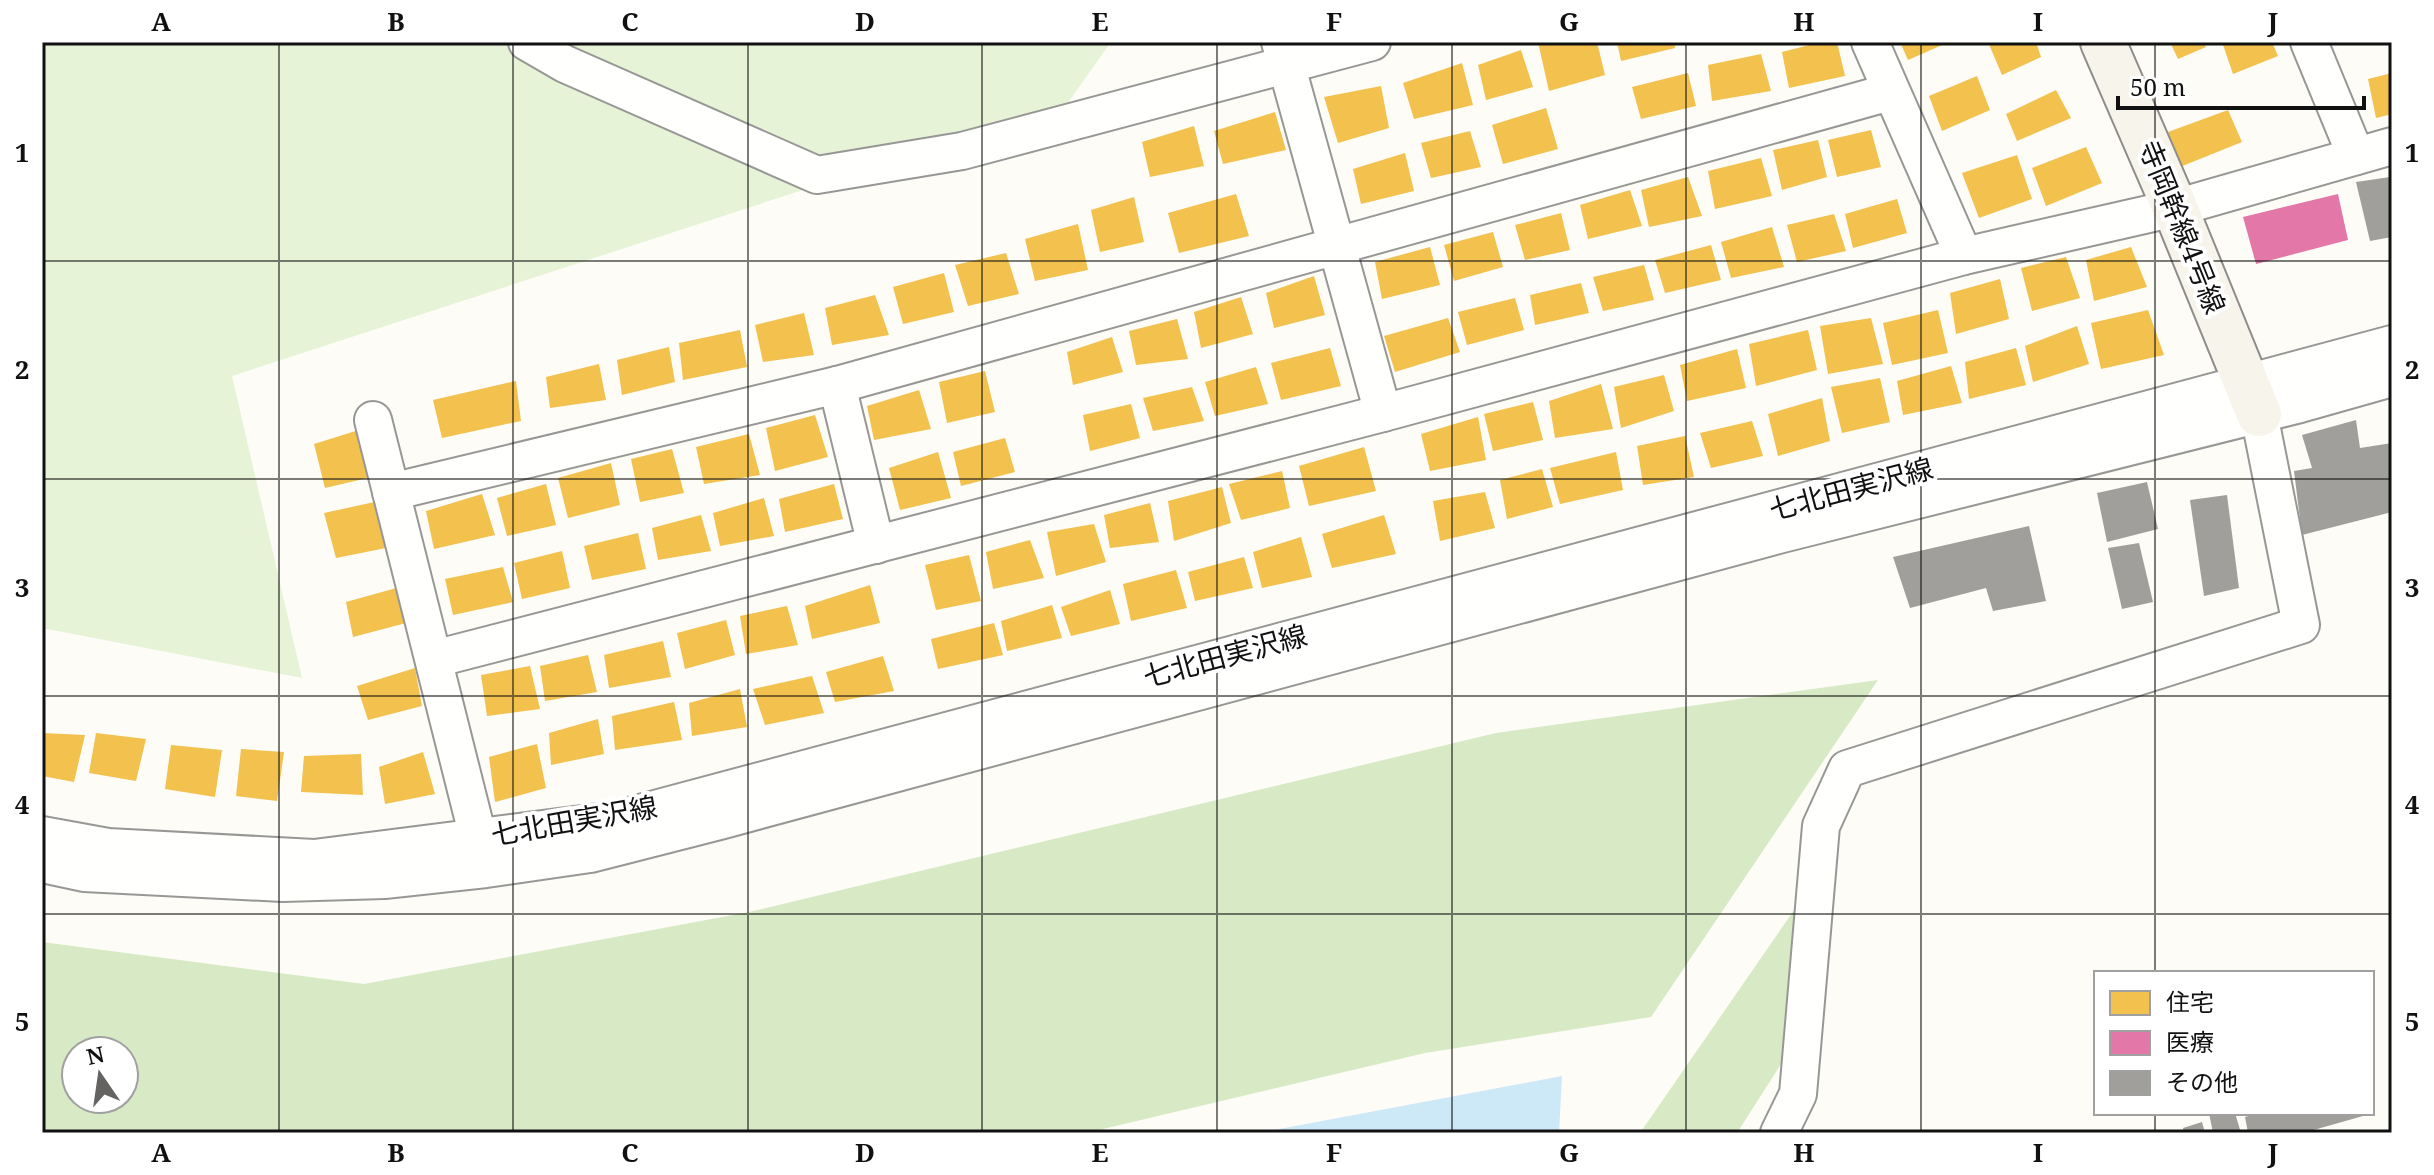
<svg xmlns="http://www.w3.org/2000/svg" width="2434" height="1175" viewBox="0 0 2434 1175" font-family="'Noto Serif','Noto Sans JP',serif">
<rect width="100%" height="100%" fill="#fdfcf7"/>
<path fill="#e7f3d7" d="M42 42H1111L1067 104 232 376 302 678 42 628Z"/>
<g fill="#d8eac5" fill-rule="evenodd">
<path d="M1878 680 1651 1017 1425 1053 1086 1133H42V942L364 984 749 912 1496 733ZM76 1051H124V1099H76Z"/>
<path d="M1810 887 1790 1050 1737 1133H1640Z"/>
</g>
<path fill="#cde8f7" d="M1562 1076 1559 1133H1258Z"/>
<g fill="#f2c14e">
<path d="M1538 42H1597L1605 75 1549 91Z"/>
<path d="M1617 42H1674L1675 48 1621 61Z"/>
<path d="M1821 42H1837L1845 76 1789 88 1782 52Z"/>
<path d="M1900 42H1949L1908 60Z"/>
<path d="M1988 42H2036L2041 57 2002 75Z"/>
<path d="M2170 42H2204L2206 47 2178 59Z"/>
<path d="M2222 42H2272L2278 56 2233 74Z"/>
<path d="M1521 50 1533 87 1486 100 1478 65Z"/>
<path d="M1761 54 1771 91 1712 101 1708 65Z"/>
<path d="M1462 63 1473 105 1414 119 1403 83Z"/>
<path d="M1688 73 1696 106 1641 119 1632 87Z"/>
<path d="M2392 73V114L2376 118 2368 79Z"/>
<path d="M1977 76 1990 110 1942 131 1929 96Z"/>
<path d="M1381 86 1389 128 1338 143 1324 97Z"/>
<path d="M2056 90 2071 118 2017 141 2006 114Z"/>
<path d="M1546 108 1558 149 1503 164 1492 125Z"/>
<path d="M2228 110 2242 142 2180 167 2168 132Z"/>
<path d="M1275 112 1286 150 1223 164 1214 131Z"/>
<path d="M1194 126 1204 166 1150 177 1142 142Z"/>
<path d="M1871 130 1881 167 1837 177 1828 140Z"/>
<path d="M1470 131 1481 167 1431 178 1421 143Z"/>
<path d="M1818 140 1827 177 1782 190 1773 150Z"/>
<path d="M2086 147 2102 183 2046 206 2032 168Z"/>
<path d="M1405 153 1414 191 1361 204 1353 169Z"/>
<path d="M2017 155 2032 199 1979 218 1962 173Z"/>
<path d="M1761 158 1772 196 1715 209 1708 171Z"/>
<path d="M1688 177 1702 216 1649 227 1641 190Z"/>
<path d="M1630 190 1642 226 1588 239 1580 205Z"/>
<path d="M1236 194 1249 236 1179 253 1168 213Z"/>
<path d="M1134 197 1144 242 1100 252 1091 210Z"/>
<path d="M1897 199 1907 233 1853 248 1845 214Z"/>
<path d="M1561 213 1570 250 1525 260 1515 225Z"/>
<path d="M1834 214 1846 251 1797 262 1787 225Z"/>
<path d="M1078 224 1088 270 1035 281 1025 239Z"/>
<path d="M1772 227 1784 267 1731 278 1721 242Z"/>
<path d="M1493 232 1503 267 1454 281 1444 245Z"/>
<path d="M1711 245 1721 280 1665 293 1655 260Z"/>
<path d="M1430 247 1440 285 1382 299 1375 262Z"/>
<path d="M2131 247 2147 287 2094 301 2086 260Z"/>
<path d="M1006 253 1019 294 968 306 955 265Z"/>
<path d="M2066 257 2080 298 2032 311 2021 268Z"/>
<path d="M1644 265 1654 300 1603 311 1593 277Z"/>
<path d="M944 273 954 312 903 324 893 287Z"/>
<path d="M1314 276 1325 315 1274 328 1266 293Z"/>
<path d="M2000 279 2009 319 1956 334 1950 293Z"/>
<path d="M1581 283 1589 313 1535 325 1530 295Z"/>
<path d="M875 295 889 335 832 345 825 308Z"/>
<path d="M1241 297 1253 334 1201 348 1194 312Z"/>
<path d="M1515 298 1524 330 1467 345 1458 312Z"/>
<path d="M1938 310 1948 353 1892 365 1883 323Z"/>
<path d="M2148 310 2164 355 2101 369 2091 323Z"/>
<path d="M804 313 814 355 763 362 755 325Z"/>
<path d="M1448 318 1460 352 1395 372 1384 336Z"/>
<path d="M1871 318 1883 364 1828 374 1820 326Z"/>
<path d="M1177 319 1188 359 1136 365 1129 331Z"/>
<path d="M2077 326 2089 364 2033 382 2025 346Z"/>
<path d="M740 330 747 367 683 380 679 343Z"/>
<path d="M1808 330 1817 370 1756 386 1749 344Z"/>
<path d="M1112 337 1123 372 1073 385 1067 352Z"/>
<path d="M669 347 675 382 622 395 617 360Z"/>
<path d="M1330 348 1341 386 1281 400 1271 363Z"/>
<path d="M2016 348 2026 385 1969 399 1965 362Z"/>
<path d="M1737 349 1746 388 1687 401 1680 365Z"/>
<path d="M599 364 606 400 550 408 546 377Z"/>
<path d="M1951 366 1962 403 1903 415 1897 381Z"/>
<path d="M1256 367 1268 404 1215 416 1205 382Z"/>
<path d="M985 371 995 412 947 423 939 382Z"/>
<path d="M1664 375 1674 411 1621 428 1614 387Z"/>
<path d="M1880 378 1890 422 1842 433 1831 387Z"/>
<path d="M516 381 521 421 442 438 433 400Z"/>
<path d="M1601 384 1613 429 1555 438 1549 401Z"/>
<path d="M1192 387 1204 421 1153 431 1143 398Z"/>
<path d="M919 390 931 429 874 440 867 406Z"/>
<path d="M1822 398 1830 441 1778 456 1768 414Z"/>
<path d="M1533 402 1543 440 1493 451 1484 414Z"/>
<path d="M1131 404 1140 438 1090 451 1083 415Z"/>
<path d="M815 415 828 457 775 471 766 428Z"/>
<path d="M1478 417 1486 460 1430 471 1421 434Z"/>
<path d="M1752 421 1763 456 1711 468 1700 433Z"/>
<path d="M362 429 376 476 325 488 314 444Z"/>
<path d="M749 434 760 475 704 484 696 447Z"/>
<path d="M1685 436 1694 477 1643 485 1637 446Z"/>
<path d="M1005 438 1015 472 961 486 953 452Z"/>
<path d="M1364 447 1376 491 1309 506 1299 466Z"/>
<path d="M672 449 684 493 640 502 631 459Z"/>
<path d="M938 452 951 498 900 510 889 468Z"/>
<path d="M1616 452 1623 490 1560 504 1550 468Z"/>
<path d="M611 463 620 505 568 518 558 478Z"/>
<path d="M1542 469 1553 507 1507 519 1500 480Z"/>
<path d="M1282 471 1290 508 1241 520 1229 484Z"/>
<path d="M546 484 556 525 507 536 497 498Z"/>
<path d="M834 484 843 519 785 532 779 499Z"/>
<path d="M1222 487 1231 523 1174 541 1168 501Z"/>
<path d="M1485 492 1495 528 1440 541 1433 501Z"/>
<path d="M482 494 495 535 434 549 426 511Z"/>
<path d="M764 498 774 536 720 546 713 513Z"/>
<path d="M379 501 391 547 336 558 324 513Z"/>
<path d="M1150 503 1159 542 1110 548 1104 515Z"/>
<path d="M701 515 711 551 658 560 652 528Z"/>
<path d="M1384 515 1396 554 1332 568 1322 534Z"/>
<path d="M1094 524 1106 562 1056 576 1047 532Z"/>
<path d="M638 533 646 569 592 580 584 546Z"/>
<path d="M1301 537 1312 577 1262 588 1253 552Z"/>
<path d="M1030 540 1044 578 993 589 986 552Z"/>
<path d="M562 551 570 588 522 599 514 563Z"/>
<path d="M969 555 981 601 936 610 925 565Z"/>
<path d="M1244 557 1253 588 1195 601 1188 572Z"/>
<path d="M503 567 513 602 453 615 445 579Z"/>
<path d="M1176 570 1187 608 1131 621 1123 584Z"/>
<path d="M870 585 880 623 812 639 805 606Z"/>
<path d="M400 587 410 622 353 637 346 602Z"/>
<path d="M1110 590 1120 624 1071 636 1061 607Z"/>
<path d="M1052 605 1062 638 1007 651 1001 621Z"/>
<path d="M787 606 798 645 746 654 740 616Z"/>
<path d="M726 620 735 655 685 669 677 633Z"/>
<path d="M994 623 1003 655 938 669 931 639Z"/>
<path d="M663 641 671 677 609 688 604 655Z"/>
<path d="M588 655 597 692 545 701 540 666Z"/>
<path d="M883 656 894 691 835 702 826 672Z"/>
<path d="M530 666 540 709 487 716 481 675Z"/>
<path d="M415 668 422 706 368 720 357 686Z"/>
<path d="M812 676 824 713 765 725 753 689Z"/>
<path d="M740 689 747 727 692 736 689 703Z"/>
<path d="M674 702 682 740 615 750 612 716Z"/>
<path d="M598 719 604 754 551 765 549 733Z"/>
<path d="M42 733 85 735 74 782 42 776Z"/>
<path d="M96 733 146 739 136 781 89 773Z"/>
<path d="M537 744 546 788 495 802 489 757Z"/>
<path d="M171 745 222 750 215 797 165 789Z"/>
<path d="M241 749 284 752 277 801 236 796Z"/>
<path d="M423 752 435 794 385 804 379 767Z"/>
<path d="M361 754 363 795 301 792 304 756Z"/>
</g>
<path fill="#e377a8" d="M2338 194 2348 240 2256 264 2243 217Z"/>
<g fill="#a19f9c">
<path d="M2390 177 2392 188V237L2370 241 2356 182Z"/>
<path d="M2356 420 2360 448 2392 443V512L2302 535 2294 471 2312 468 2302 435Z"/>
<path d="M2147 482 2158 529 2107 542 2097 493Z"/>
<path d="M2227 495 2239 588 2204 596 2190 500Z"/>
<path d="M2029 526 2046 601 1993 611 1986 588 1910 608 1893 557Z"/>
<path d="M2139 543 2153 602 2122 609 2108 548Z"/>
<path d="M2209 1113H2235L2241 1133H2213Z"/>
<path d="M2258 1113H2370V1114L2303 1133H2248L2245 1117Z"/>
<path d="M2202 1122 2205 1133H2184L2183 1128Z"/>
</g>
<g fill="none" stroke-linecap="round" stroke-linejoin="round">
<defs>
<g id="street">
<path d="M527 42 565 64 817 175 962 151 1372 42"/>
<path d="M1280 42 1383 413"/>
<path d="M1870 42 1964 256"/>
<path d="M2309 42 2356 156"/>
<path d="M837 385 876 545"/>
<path d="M373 420 484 861"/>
<path d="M391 492 837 385 1890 92"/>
<path d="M434 659 1383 413 1964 256 2175 208 2392 146"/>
<path d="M42 835 108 847 314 858 614 820 2392 344"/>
<path d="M42 864 84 873 283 883 384 880 486 869 590 854 723 820 1782 534 2300 404 2392 378"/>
<path d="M1779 1133 1798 1094 1821 826 1847 769 2301 625 2259 414"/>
</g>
<path id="secondary" d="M2103 42 2175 208 2259 414"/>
</defs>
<use href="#street" stroke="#979795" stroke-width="40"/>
<use href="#secondary" stroke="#8e8d8b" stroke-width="48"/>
<use href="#street" stroke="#fffffe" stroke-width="36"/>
<use href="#secondary" stroke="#f6f4eb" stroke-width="44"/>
</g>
<path fill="none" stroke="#111" stroke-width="2" stroke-opacity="0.55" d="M279 42V1133M513 42V1133M748 42V1133M982 42V1133M1217 42V1133M1452 42V1133M1686 42V1133M1921 42V1133M2155 42V973M42 261H2392M42 479H2392M42 696H2392M42 914H2392M2155 1113V1133"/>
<g text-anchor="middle" stroke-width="8" stroke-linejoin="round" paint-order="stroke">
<g font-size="28" fill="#111" stroke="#fff">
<text transform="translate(2182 227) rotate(68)" y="10">寺岡幹線4号線</text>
<text transform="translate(1851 489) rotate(-15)" y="10">七北田実沢線</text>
<text transform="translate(1225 656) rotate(-15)" y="10">七北田実沢線</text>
<text transform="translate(574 821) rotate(-10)" y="10">七北田実沢線</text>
</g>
</g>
<rect width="2434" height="1175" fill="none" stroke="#ffffff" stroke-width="88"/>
<rect x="2094" y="971" width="280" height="144" fill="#ffffff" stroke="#a0a0a0" stroke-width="2"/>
<rect x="2110" y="991" width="40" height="24" fill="#f2c14e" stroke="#a0a0a0" stroke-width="2"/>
<text x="2166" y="1011" font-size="24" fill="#111111">住宅</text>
<rect x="2110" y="1031" width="40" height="24" fill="#e377a8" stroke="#a0a0a0" stroke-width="2"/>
<text x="2166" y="1051" font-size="24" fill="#111111">医療</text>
<rect x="2110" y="1071" width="40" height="24" fill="#a19f9c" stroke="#a0a0a0" stroke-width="2"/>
<text x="2166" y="1091" font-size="24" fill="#111111">その他</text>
<g transform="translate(100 1075) rotate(347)"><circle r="38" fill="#ffffff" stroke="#a0a0a0" stroke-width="2"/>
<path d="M0-6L14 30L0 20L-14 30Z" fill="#646362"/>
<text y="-12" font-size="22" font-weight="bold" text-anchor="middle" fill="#111111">N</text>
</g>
<path d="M2118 96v12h246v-12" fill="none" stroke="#111111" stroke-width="4"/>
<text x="2130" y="96" font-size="24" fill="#111111" stroke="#ffffff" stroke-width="6" paint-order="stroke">50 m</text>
<rect x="44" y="44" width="2346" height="1087" fill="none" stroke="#111" stroke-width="3"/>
<g font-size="26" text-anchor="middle" font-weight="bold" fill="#111">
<text x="161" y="31">A</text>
<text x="396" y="31">B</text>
<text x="630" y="31">C</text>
<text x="865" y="31">D</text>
<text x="1100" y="31">E</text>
<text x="1334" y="31">F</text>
<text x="1569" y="31">G</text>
<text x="1804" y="31">H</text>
<text x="2038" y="31">I</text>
<text x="2273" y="31">J</text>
<text x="22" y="162">1</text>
<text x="2412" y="162">1</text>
<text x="22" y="379">2</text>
<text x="2412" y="379">2</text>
<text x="22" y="597">3</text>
<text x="2412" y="597">3</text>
<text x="22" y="814">4</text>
<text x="2412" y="814">4</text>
<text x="22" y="1031">5</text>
<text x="2412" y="1031">5</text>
<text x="161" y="1162">A</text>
<text x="396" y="1162">B</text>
<text x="630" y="1162">C</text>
<text x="865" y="1162">D</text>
<text x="1100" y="1162">E</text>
<text x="1334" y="1162">F</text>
<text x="1569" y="1162">G</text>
<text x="1804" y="1162">H</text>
<text x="2038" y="1162">I</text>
<text x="2273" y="1162">J</text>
</g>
</svg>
